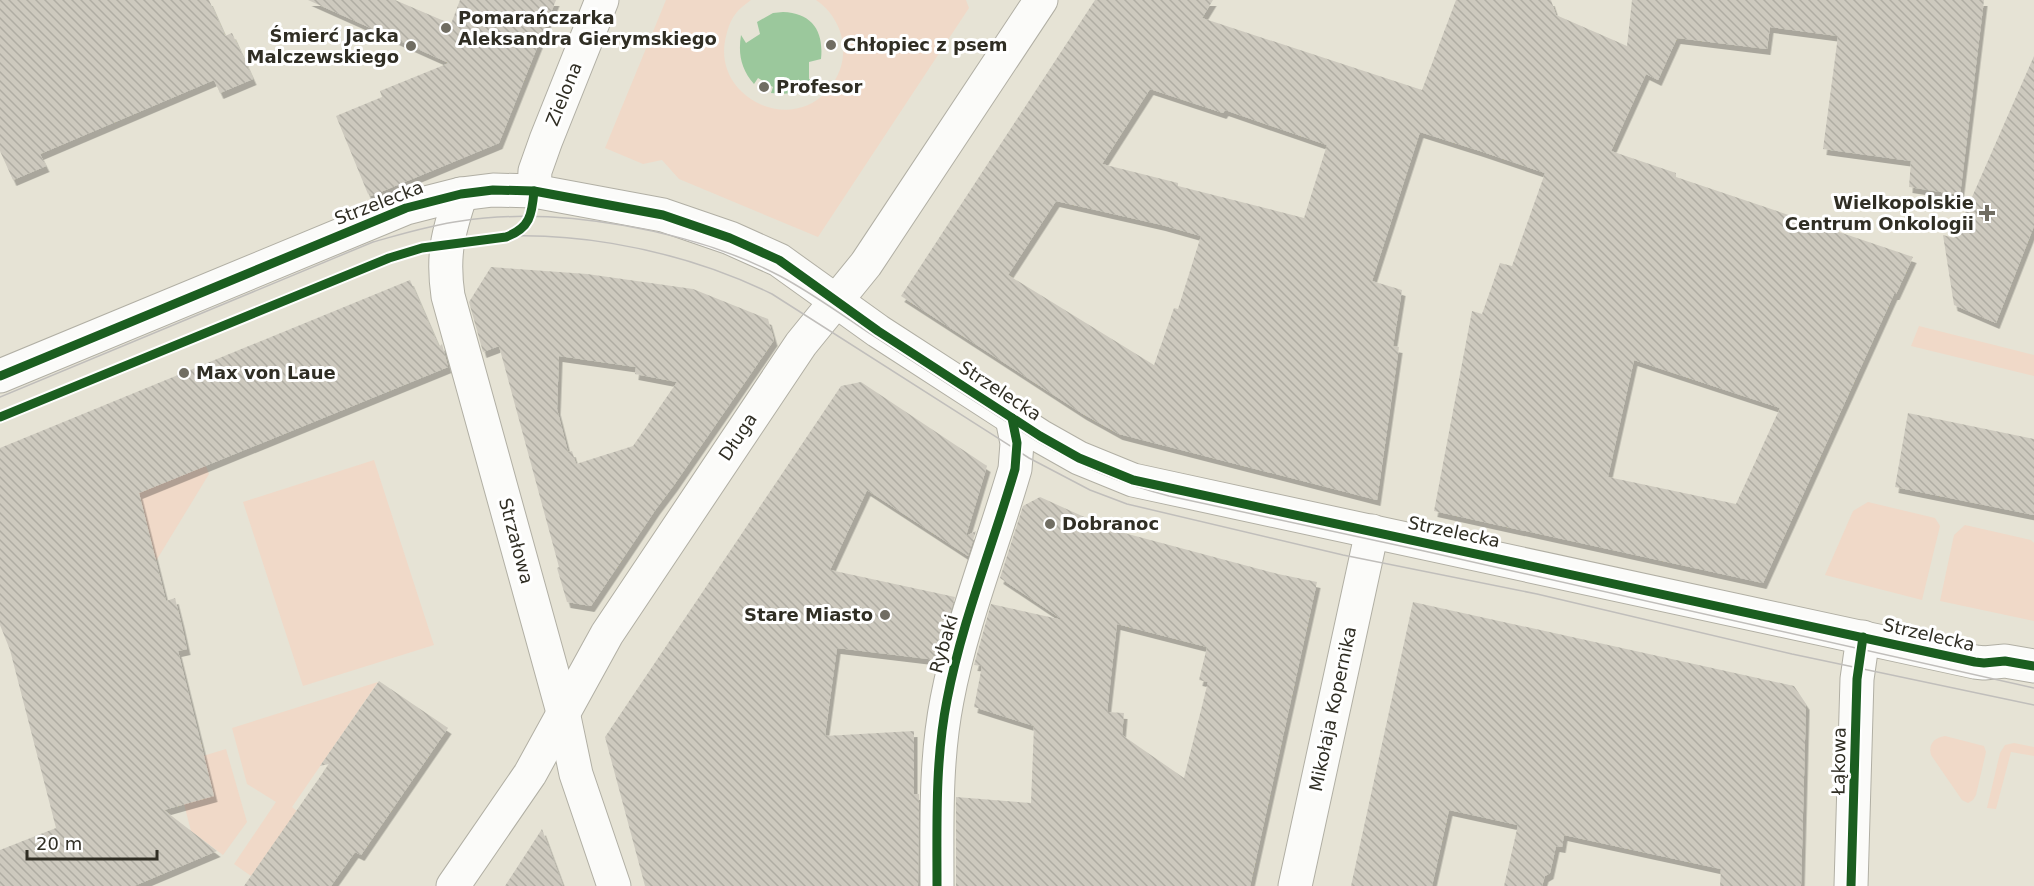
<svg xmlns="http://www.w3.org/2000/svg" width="2034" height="886" viewBox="0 0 2034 886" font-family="'DejaVu Sans',sans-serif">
<defs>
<pattern id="building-back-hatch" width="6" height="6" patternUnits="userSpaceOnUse" patternTransform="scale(1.5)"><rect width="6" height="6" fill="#cdc9be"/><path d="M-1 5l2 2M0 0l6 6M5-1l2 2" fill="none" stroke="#b0ada3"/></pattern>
<filter id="shadow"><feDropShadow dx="3.5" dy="6" stdDeviation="0" flood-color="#0004"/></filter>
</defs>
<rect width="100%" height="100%" fill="#e6e3d5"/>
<g fill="#f0d9c8">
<path d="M666 0H751C746 4 740 8 737 12 730 20 727 31 725 41 715 97 788 133 826 92 836 81 842 69 843 55 845 34 834 12 816 0H966L969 8 818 237 679 179 662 160 643 164 605 148Z"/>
<path d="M1919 326 2034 355V376L1911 346Z"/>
<path d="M374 460 434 645 303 686 243 502Z"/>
<path d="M206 466 209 474 156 561 139 493Z"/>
<path d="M1868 502 1935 518 1940 526 1922 600 1825 575 1853 511Z"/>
<path d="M1965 525 2031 540 2034 543V621L1940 601 1954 535Z"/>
<path d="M378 682 292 807 297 811 251 876 234 864 276 802 247 784 232 728Z"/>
<path d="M1945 736 1984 746 1986 752 1976 795 1973 800 1968 803 1962 800 1931 755C1928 744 1934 738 1945 736Z"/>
<path d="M2014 743 2034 747V756L2011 752 1996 809 1987 808 2000 753 2005 745Z"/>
<path d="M226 749 247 822 223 855 191 831 184 804 203 756Z"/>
</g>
<path fill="#9bc89c" d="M783 12C812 13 824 31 821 59L809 62V79L817 80C803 93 790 95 771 93L773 87 758 78 754 84C741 69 738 54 741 35L746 43 760 34 757 22 773 13Z"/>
<g fill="url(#building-back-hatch)" fill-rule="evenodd" filter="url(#shadow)">
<path d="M0 0H209L225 36 232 33 253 79 220 93 214 80 40 154 46 166 13 180 0 151Z"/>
<path d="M308 0H395L451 24 460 0H556L499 143 371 196 370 193 368 194 336 116 382 97 380 91 449 63Z"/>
<path d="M1095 0H1213L1202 18 1422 90 1456 0H1551L1556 15 1627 46 1632 0H1984L1960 195 1909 187 1911 161 1823 149 1838 36 1770 27 1767 49 1677 38 1658 80 1646 74 1611 151 1676 173V177L1913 257 1896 294H1894L1763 583 1434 511 1472 311 1482 314 1500 263 1512 266 1545 173 1480 151 1420 132 1372 281 1402 290 1393 346 1399 347 1377 500 1119 434 1083 414 901 296ZM1150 89 1223 113 1225 110 1327 145 1304 218 1178 186V183L1102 164ZM1056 201 1162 225 1201 236 1178 309 1174 308 1154 365 1008 275ZM1634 360 1780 408 1736 504 1608 477Z"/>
<path d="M2034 56V226L1996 323 1954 305 1943 235 1954 238Z"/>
<path d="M491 267 587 274 693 289 768 319 774 340 674 485 656 509 591 606 567 602 557 568 559 567 499 346 483 352 469 302ZM559 356 636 367 635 374 677 382 633 446 576 464 572 451 568 452 557 409Z"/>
<path d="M410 280 439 347 442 344 448 367 139 493 166 601 175 598 181 622 187 649 178 651 214 796 164 810 217 851 134 886H0V850L56 828 10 650 0 625V448Z"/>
<path d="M861 382 987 466 966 536 976 531 968 556 867 490 830 570 955 597 937 660 837 648 825 736 914 731V794H919L918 886H645L605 737 841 386Z"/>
<path d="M1908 413 2034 439V515L1895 487Z"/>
<path d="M1040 497 1113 530 1278 574 1317 582 1250 886H956V797L1031 803 1034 726 974 707 982 666 974 665 991 604 1063 620 1000 578 1023 506ZM1117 624 1207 647 1199 680 1208 682 1184 778 1122 735 1124 713 1107 712Z"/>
<path d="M1413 602 1794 686 1806 704 1801 886H1720L1721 869 1564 835 1562 847 1556 846 1550 873 1545 876 1542 886H1504L1518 825 1449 810 1432 886H1351Z"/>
<path d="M379 681 448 728 361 855 355 852 331 886H244L329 764 320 766Z"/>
<path d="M542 829 563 886H505Z"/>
</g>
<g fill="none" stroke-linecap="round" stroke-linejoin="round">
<defs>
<g id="minor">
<path d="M534 191 535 171 546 140 602 0"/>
<path d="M461 194C448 233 442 255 448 296L563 712 576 774 614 886"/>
<path d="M0 376 406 208 461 194 493 190 534 191 663 215 730 238 779 260 878 331 1040 436 1079 458 1133 480 1975 662 1984 663 2005 661 2034 666"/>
<path d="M453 886 530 774 607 634 801 344 866 264 1041 0"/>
<path d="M937 886C937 824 935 761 947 700 962 621 993 545 1015 469L1017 443 1012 418"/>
<path d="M1295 886 1372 531"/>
<path d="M1851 886 1857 679 1863 637"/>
</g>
</defs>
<use href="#minor" stroke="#b1afa4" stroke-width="35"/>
<use href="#minor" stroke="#fbfbf9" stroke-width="33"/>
<g stroke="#c0bebb" stroke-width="1.5">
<path d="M0 397 373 242C402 234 431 225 461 221 558 206 693 230 780 276 812 293 842 315 872 335 927 370 982 406 1037 441 1082 467 1118 483 1169 496L1424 551 2034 688"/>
<path d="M0 417 357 270C386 259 414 249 444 243 550 223 676 247 772 294L1029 458 1090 490 1127 504 1343 555 1537 594 1792 654 2034 705"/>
</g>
<defs>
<g id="cycleway">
<path d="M0 376 406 208 461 194 493 190 534 191 663 215 730 238 779 260 878 331 1040 436 1079 458 1133 480 1975 662 1984 663 2005 661 2034 666"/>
<path d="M0 417 389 258 422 248 506 237C530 228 532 215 534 191"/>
<path d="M937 886C937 824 935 761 947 700 962 621 993 545 1015 469L1017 443 1012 418"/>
<path d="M1851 886 1857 679 1863 637"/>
</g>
</defs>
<use href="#cycleway" stroke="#fff" stroke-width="13"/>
<use href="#cycleway" stroke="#1b5e20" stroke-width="9"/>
</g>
<g fill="#706d62" stroke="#fff" stroke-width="2">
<circle cx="446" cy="28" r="6"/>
<circle cx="831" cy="45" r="6"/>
<circle cx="411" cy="46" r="6"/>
<circle cx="764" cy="87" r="6"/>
<path d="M1984 204h6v6h6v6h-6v6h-6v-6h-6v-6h6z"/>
<circle cx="184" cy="373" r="6"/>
<circle cx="1050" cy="524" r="6"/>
<circle cx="885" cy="615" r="6"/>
</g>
<g text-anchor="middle" stroke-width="6" stroke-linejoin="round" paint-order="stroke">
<g font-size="18" font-weight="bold" fill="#302e24" stroke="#fff" text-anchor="start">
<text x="458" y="24">Pomarańczarka<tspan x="458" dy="21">Aleksandra Gierymskiego</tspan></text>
<text x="399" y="42" text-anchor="end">Śmierć Jacka<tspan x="399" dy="21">Malczewskiego</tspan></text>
<text x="843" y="51">Chłopiec z psem</text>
<text x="776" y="93">Profesor</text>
<text x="1974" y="209" text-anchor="end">Wielkopolskie<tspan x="1974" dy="21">Centrum Onkologii</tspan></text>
<text x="196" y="379">Max von Laue</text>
<text x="1062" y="530">Dobranoc</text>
<text x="873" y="621" text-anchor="end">Stare Miasto</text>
</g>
<g font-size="18" fill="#302e24" stroke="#fff">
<text transform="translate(564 94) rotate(-68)" y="6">Zielona</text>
<text transform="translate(379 203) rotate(-21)" y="6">Strzelecka</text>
<text transform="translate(1000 391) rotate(33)" y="6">Strzelecka</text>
<text transform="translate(738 437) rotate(-56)" y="6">Długa</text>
<text transform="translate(1454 532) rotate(12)" y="6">Strzelecka</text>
<text transform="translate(516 541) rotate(75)" y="6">Strzałowa</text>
<text transform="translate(1929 635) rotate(13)" y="6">Strzelecka</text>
<text transform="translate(944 644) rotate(-74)" y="6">Rybaki</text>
<text transform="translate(1333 709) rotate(-78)" y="6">Mikołaja Kopernika</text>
<text transform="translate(1839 761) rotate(-89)" y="6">Łąkowa</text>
</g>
</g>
<path d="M27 850v9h130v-9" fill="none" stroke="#302e24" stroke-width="3"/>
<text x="36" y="850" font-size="18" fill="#302e24" stroke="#ffffff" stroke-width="4.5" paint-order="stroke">20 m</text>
</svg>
